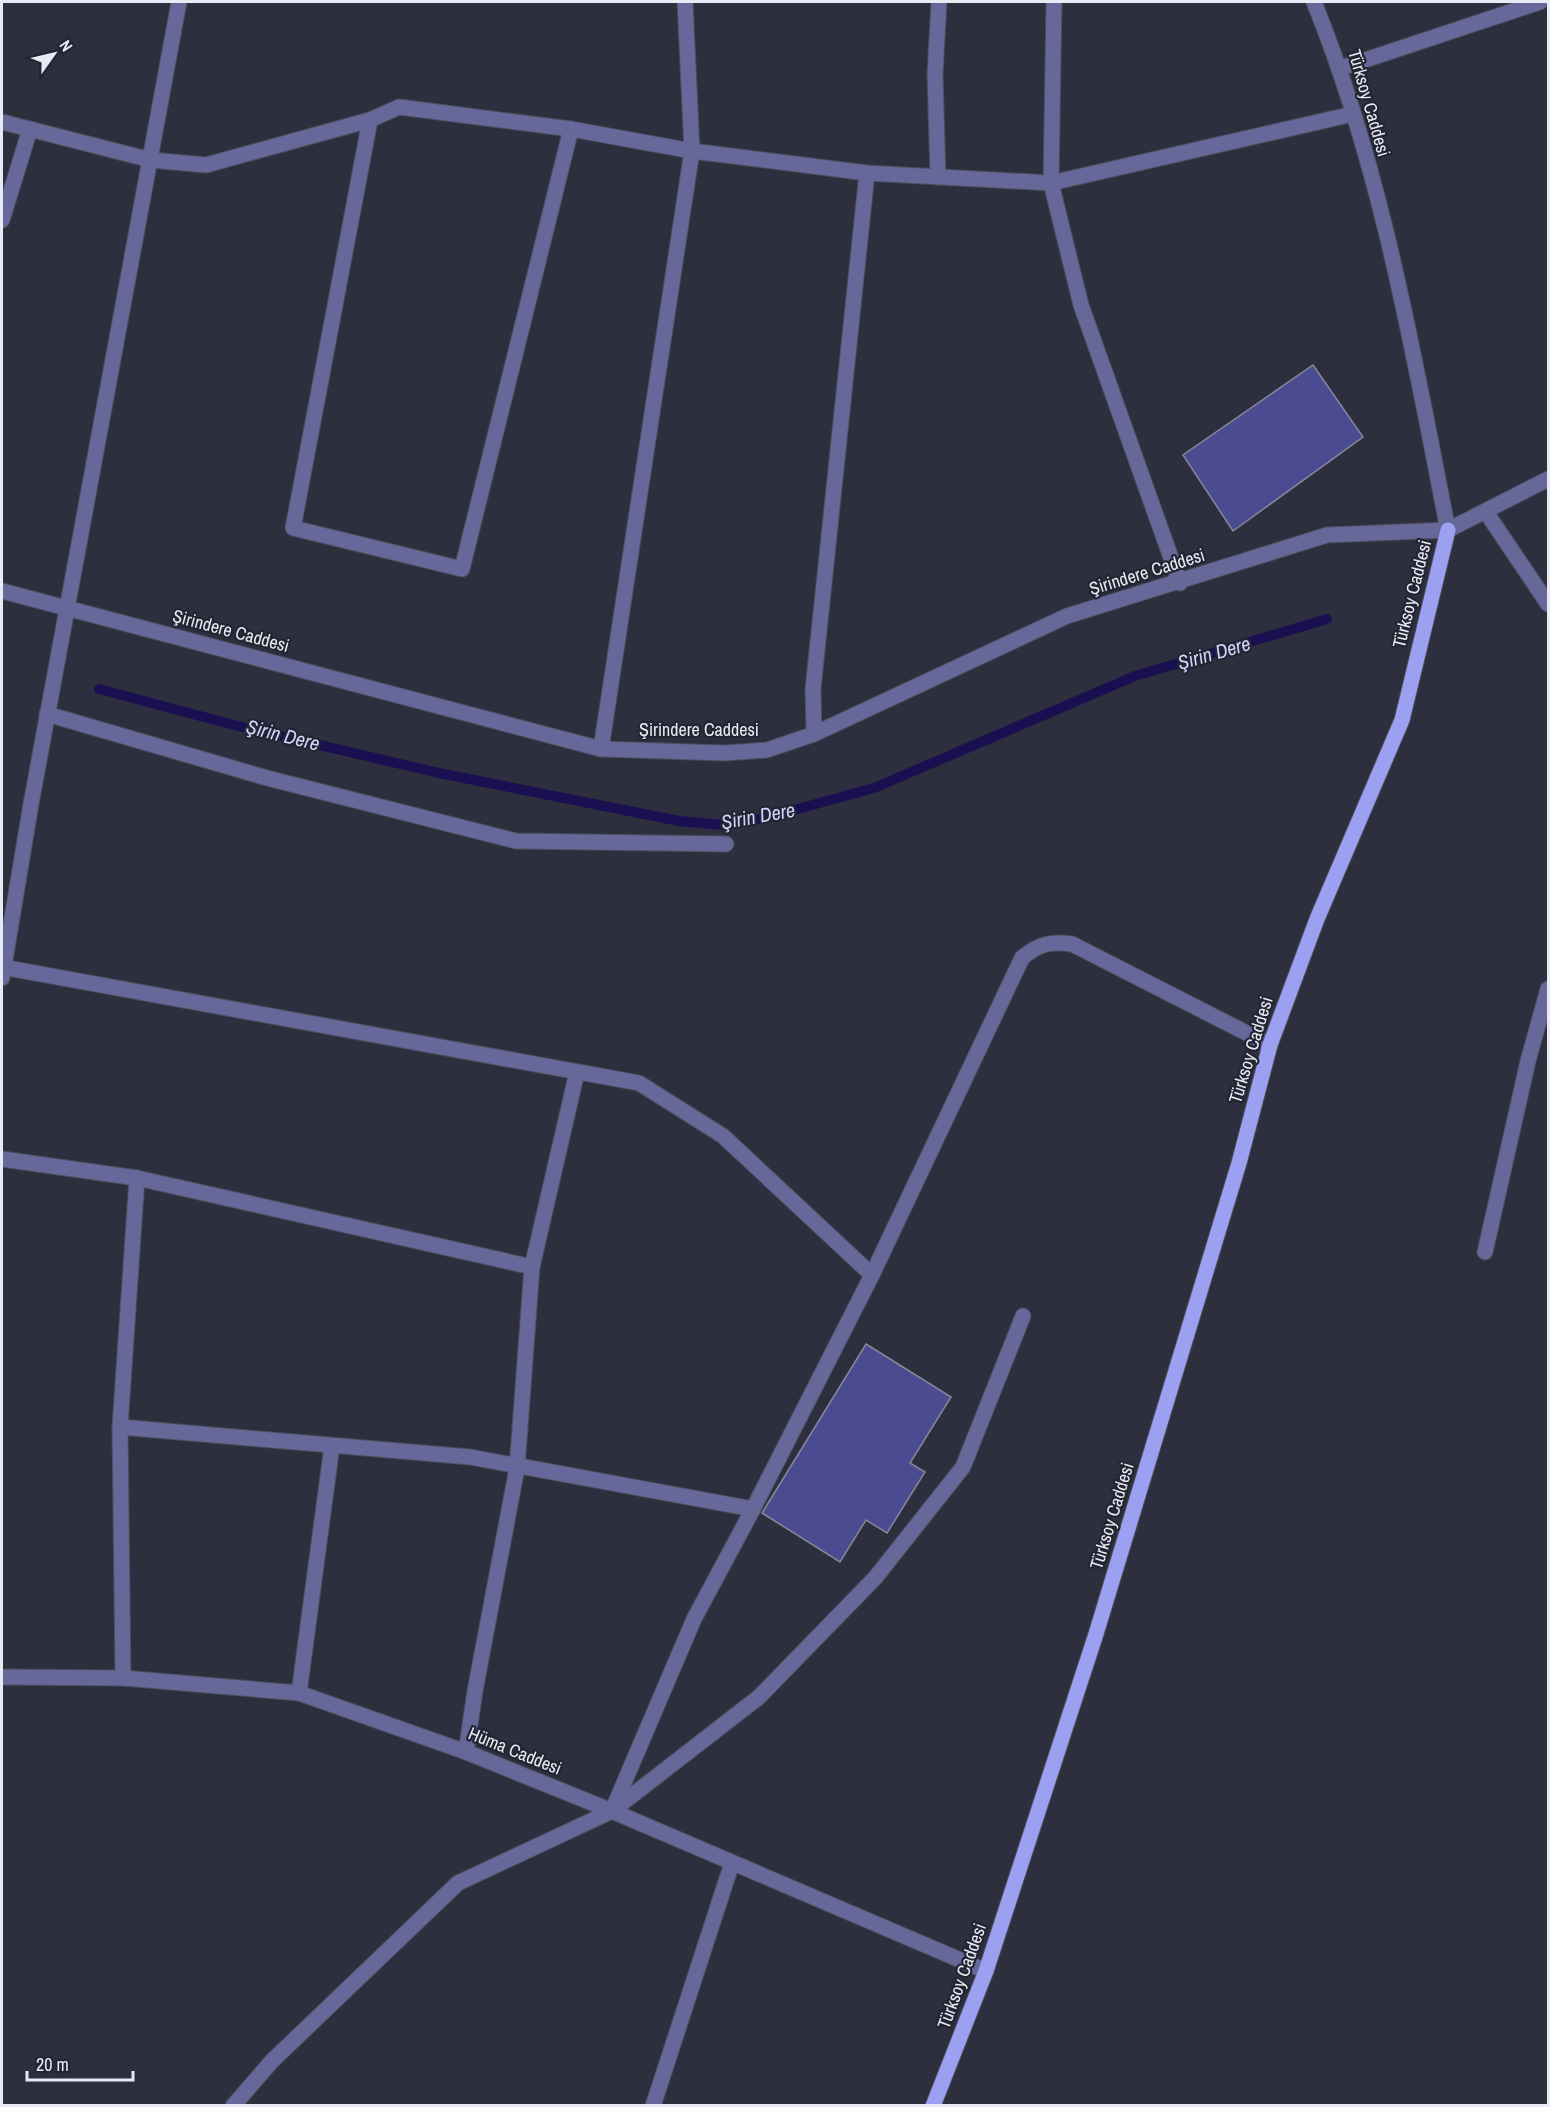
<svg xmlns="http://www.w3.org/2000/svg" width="1550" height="2107" viewBox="0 0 1550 2107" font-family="'Archivo Narrow',sans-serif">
<rect width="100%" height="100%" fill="#2e2f3e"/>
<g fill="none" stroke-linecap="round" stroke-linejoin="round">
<path stroke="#1a1051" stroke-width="10" d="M99 689 234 725 439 773 679 821 723 825 765 818 874 788 1135 676 1327 619"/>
</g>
<g fill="#4b4b91" stroke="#86889a" stroke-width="1.5">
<path d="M1313 365 1363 437 1233 531 1183 455Z"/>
<path d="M866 1344 951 1397 910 1463 925 1472 887 1533 866 1520 840 1562 762 1513Z"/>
</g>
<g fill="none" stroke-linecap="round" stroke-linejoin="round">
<defs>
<g id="minor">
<path d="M1054 2 1051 183 1081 305 1180 583"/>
<path d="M1314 2C1382 170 1413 352 1448 530"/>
<path d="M1341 68 1540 2"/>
<path d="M370 120 293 528 462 569 571 129"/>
<path d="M2 122 151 160 206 165 370 120 399 107 571 129 692 151 867 173 1051 183 1353 114"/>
<path d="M938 177 935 74 939 2"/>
<path d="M2 220 30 129"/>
<path d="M1486 512 1548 604"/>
<path d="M2 591 601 749 724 753 767 750 814 734 1067 616 1327 535 1448 530 1548 479"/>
<path d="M47 714 267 778 516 841 726 844"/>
<path d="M814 734 813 689 867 173"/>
<path d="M601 749 692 151 685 2"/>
<path d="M2 967 639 1083 723 1136 872 1275"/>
<path d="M2 978 31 804 179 2"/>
<path d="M2 1159 137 1178 532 1267"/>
<path d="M1485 1252 1528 1061 1548 989"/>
<path d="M120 1427 470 1457 753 1509"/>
<path d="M2 1677 123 1678 299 1693 466 1752 612 1811 986 1971"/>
<path d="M123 1678 120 1427 137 1178"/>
<path d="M299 1693 332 1446"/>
<path d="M466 1752 475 1691 517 1468 532 1267 577 1072"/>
<path d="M612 1811 694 1619 753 1509 872 1275 1022 958C1038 944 1051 941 1072 944L1270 1045"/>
<path d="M233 2106 272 2061 458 1883 612 1811 759 1697 875 1578 963 1467 1023 1316"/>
<path d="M653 2106 732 1863"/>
</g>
<path id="major" d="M933 2106 986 1971 1096 1634 1239 1163 1270 1045 1317 919 1402 720 1448 530"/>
</defs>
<use href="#minor" stroke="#4c4d5b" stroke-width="17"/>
<use href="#major" stroke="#4c4d5b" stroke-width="17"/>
<use href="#minor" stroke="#656899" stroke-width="15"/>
<use href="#major" stroke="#9ba0f0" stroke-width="15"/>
</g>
<g text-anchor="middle" stroke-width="4.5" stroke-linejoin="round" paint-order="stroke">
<g font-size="18" fill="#e9ebf4" stroke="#242533">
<text transform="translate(1369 103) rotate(74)" y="6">Türksoy Caddesi</text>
<text transform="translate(1147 572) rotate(-17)" y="6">Şirindere Caddesi</text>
<text transform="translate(1412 594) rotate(-76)" y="6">Türksoy Caddesi</text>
<text transform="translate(231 631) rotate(15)" y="6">Şirindere Caddesi</text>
<text x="699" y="736">Şirindere Caddesi</text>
<text transform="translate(1251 1050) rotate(-73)" y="6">Türksoy Caddesi</text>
<text transform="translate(1112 1516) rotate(-73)" y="6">Türksoy Caddesi</text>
<text transform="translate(515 1751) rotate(22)" y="6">Hüma Caddesi</text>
<text transform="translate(962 1976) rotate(-70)" y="6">Türksoy Caddesi</text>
</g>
<g font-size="20" font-style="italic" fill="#d0d4fd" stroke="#242533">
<text transform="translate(1214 653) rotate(-16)" y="7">Şirin Dere</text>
<text transform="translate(283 735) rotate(14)" y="7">Şirin Dere</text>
<text transform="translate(758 816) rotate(-10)" y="7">Şirin Dere</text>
</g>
</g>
<rect width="1550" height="2107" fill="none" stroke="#e9ebf4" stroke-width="6"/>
<g transform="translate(54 54) rotate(56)" stroke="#242533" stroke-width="4.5" paint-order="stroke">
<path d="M0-4.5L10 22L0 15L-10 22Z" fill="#e9ebf4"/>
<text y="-9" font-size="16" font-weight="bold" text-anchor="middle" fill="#e9ebf4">N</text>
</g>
<path d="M27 2071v9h106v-9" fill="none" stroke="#e9ebf4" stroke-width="3"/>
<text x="36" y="2071" font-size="18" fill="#e9ebf4" stroke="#242533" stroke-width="4.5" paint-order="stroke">20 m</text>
</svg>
